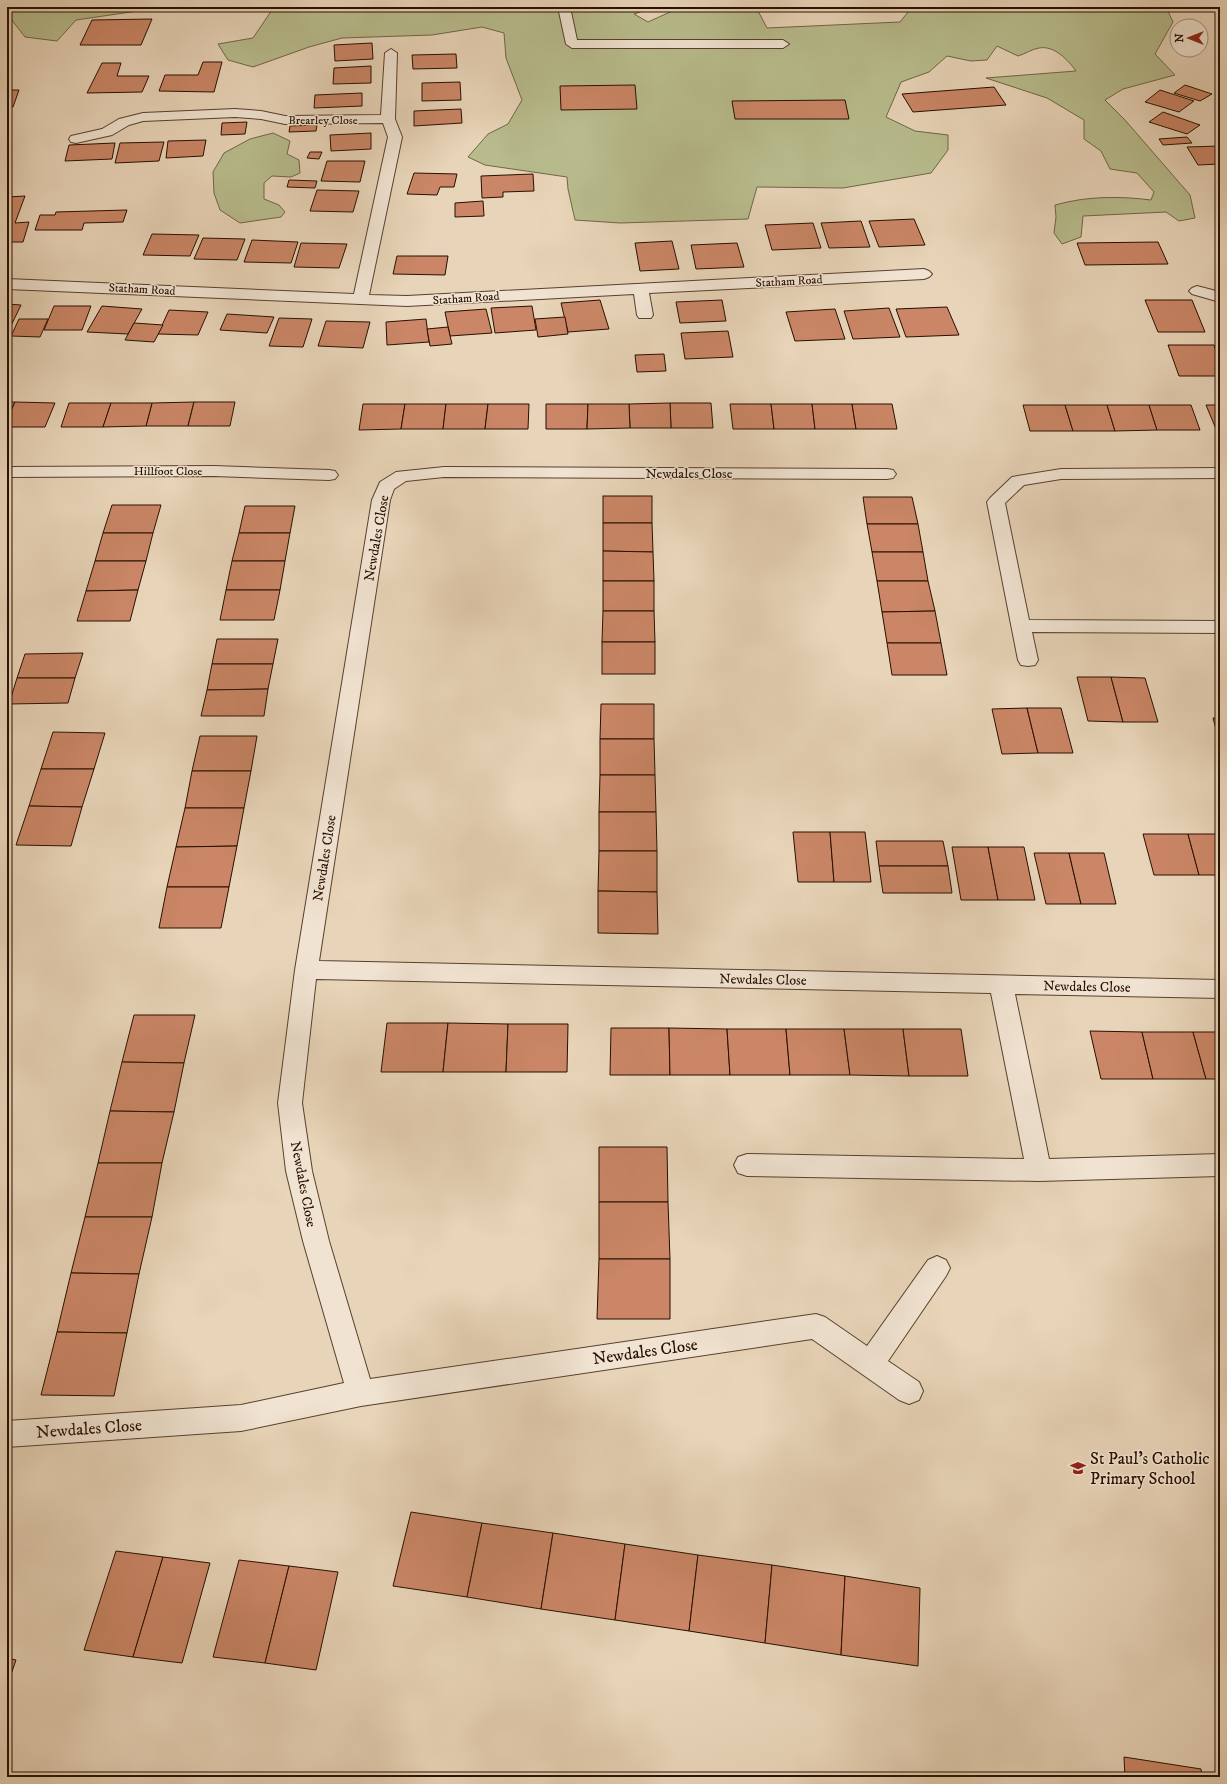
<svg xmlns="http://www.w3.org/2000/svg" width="1227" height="1784" viewBox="0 0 1227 1784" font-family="'IM FELL DW Pica',serif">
<rect width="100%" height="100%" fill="#e8d4b8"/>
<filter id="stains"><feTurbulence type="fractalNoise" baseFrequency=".005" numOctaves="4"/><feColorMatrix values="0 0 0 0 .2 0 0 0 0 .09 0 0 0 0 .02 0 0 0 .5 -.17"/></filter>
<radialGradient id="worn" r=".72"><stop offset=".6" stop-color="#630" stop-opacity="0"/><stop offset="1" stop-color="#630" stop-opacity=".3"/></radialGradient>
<g fill="#b8bc8d" stroke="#706646">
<path d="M7 7H165L76 20 57 41 25 37 11 19 7 17Z"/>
<path d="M274 7H655L634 14 648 22 681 7H756L767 28 900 22 912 7H1166L1173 22 1155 54 1175 75 1123 89 1105 100 1125 120 1190 195 1195 218 1179 221 1166 212 1083 216 1081 237 1062 244 1054 233 1056 217 1055 205C1087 196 1119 196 1151 200L1154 192 1137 173 1110 169 1101 151 1084 139V120L1047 98 986 78 1076 71C1068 60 1054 45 1039 48 1032 49 1025 54 1018 56L997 46 987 60 971 61 947 56 929 72 901 82 886 117 915 131 948 135V150L931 173 843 188 757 187 748 219 620 223 575 220 568 189 567 177 485 165 468 157 488 134 508 124 522 100 506 58 504 33 482 27 432 35 342 38 309 47 253 67 228 60 218 44 253 38Z"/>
<path d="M273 133 290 141 287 154 299 160 300 173 291 177 272 176 264 183V199L279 205 285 212 281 217 240 223 220 210 214 193 213 172 224 153 250 139Z"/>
</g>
<g fill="#ca8666" stroke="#280f00">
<path d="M203 7H241L238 11 202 9Z"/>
<path d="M152 19 141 45H80L92 20Z"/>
<path d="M372 43 373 59 335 61 334 45Z"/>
<path d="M456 54 457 68 413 69 412 55Z"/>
<path d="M203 62H222L214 92 159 91 165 75H198Z"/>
<path d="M102 63H121L117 76H149L142 92 87 93Z"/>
<path d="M371 66V83L333 84 334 68Z"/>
<path d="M460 82 461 100 422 101V83Z"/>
<path d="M635 85 637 109 561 110 560 86Z"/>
<path d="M1185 85 1212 94 1200 101 1174 93Z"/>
<path d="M994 87 1006 105 913 112 902 94Z"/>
<path d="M7 90H19L13 107H7Z"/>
<path d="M1160 90 1194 101 1179 112 1145 102Z"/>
<path d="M362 93V106L314 108 315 95Z"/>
<path d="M845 100 849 119H735L732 101Z"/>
<path d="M461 109 462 123 414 126V111Z"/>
<path d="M1163 112 1200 125 1187 134 1149 122Z"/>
<path d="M247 122 245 134 221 135 222 123Z"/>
<path d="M317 125 316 131 289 132 290 126Z"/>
<path d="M371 133V149L331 151 330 135Z"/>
<path d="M1187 137 1192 143 1163 145 1159 139Z"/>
<path d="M206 140 203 156 166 158 168 141Z"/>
<path d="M164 142 159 161 115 163 120 143Z"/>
<path d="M115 143 112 159 65 161 69 145Z"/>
<path d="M1220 146V164L1198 165 1187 147Z"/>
<path d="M310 152H322L319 159 307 158Z"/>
<path d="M327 161H365L360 182 321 181Z"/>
<path d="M414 173 457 174 454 187H440L437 195 407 194Z"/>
<path d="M533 174 534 191 503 192V197L482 198 481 176Z"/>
<path d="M289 180 317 181 315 188 287 187Z"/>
<path d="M317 190 359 191 353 212 310 211Z"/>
<path d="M25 196 15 223 29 222 23 242H7V197Z"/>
<path d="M483 201 484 216 455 217V203Z"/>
<path d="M127 210 123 222 84 223 82 230H35L40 215H55L56 212Z"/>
<path d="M914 219 925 245 879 247 869 221Z"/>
<path d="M861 221 870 247 829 248 821 223Z"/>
<path d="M813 223 821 248 772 250 765 225Z"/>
<path d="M152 234 199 235 190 256 143 255Z"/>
<path d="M203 238 245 239 237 260 194 259Z"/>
<path d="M252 240 298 242 291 263 244 262Z"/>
<path d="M672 241 679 269 640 271 635 243Z"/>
<path d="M1158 242 1168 264 1085 265 1077 243Z"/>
<path d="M301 243 347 244 339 268 294 267Z"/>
<path d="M737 243 744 267 696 269 691 245Z"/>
<path d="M397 256H448L445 275 393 274Z"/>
<path d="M600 300 609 329 568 332 561 303Z"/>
<path d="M722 300 726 321 680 323 676 302Z"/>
<path d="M1145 300H1192L1205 332H1158Z"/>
<path d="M7 304 21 305 7 334Z"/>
<path d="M54 306H91L82 330H44Z"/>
<path d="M102 306 142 309 128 334 87 332Z"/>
<path d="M532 306 536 330 495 333 491 308Z"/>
<path d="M947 307 959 335 906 337 896 309Z"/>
<path d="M889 308 900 337 853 339 844 311Z"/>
<path d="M486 309 492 333 450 336 445 312Z"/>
<path d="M835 309 845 339 795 341 786 312Z"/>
<path d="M169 310 208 312 198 335 158 334Z"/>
<path d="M227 314 274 317 267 333 220 330Z"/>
<path d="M565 317 568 334 538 337 535 319Z"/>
<path d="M279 318 312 319 303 347 269 346Z"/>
<path d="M19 319H48L40 337 11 336Z"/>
<path d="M426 319 429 342 387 345 386 322Z"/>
<path d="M326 321 370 322 363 348 318 346Z"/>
<path d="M134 323 163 325 154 342 125 340Z"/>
<path d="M448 327 452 344 430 346 427 329Z"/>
<path d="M728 331 733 357 685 359 681 333Z"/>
<path d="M1168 345H1214L1220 362V376H1179Z"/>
<path d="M664 354 666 371 637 372 635 355Z"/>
<path d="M7 402H15L7 420Z"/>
<path d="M15 402 55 403 45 427H7V420Z"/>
<path d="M194 402 188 426H146L152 403Z"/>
<path d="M194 402H235L230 426H188Z"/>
<path d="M69 403H111L103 427H61Z"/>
<path d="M111 403H152L146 426 103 427Z"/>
<path d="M670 403H711L713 428H671Z"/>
<path d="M670 403 671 428H630L629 404Z"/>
<path d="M363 404H405L401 429 359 430Z"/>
<path d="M405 404H446L443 429H401Z"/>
<path d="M446 404H488L485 429H443Z"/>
<path d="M488 404H529L528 429H485Z"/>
<path d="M546 404H588L587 429H546Z"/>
<path d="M588 404H629L630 428 587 429Z"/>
<path d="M730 404H771L774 429H733Z"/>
<path d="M771 404H812L815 429H774Z"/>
<path d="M812 404H852L856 429H815Z"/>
<path d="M852 404H892L897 429H856Z"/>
<path d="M1023 405H1065L1073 431H1030Z"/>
<path d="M1065 405H1107L1115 431H1073Z"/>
<path d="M1107 405H1149L1157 430 1115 431Z"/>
<path d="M1149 405H1191L1200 430H1157Z"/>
<path d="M1206 405H1220V429H1216Z"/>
<rect x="603" y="496" width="49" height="27"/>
<path d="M863 497H912L918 524H867Z"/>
<path d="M112 505H161L153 533H103Z"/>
<path d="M245 506H295L290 533H239Z"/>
<path d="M603 523H652L653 552 603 551Z"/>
<path d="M867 524H918L923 552H872Z"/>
<path d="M103 533H153L146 561H95Z"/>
<path d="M239 533H290L285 561H232Z"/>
<path d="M603 551 653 552 654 581H603Z"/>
<path d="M872 552H923L928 581H877Z"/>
<path d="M95 561H146L138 590 86 591Z"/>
<path d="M232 561H285L280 590H226Z"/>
<rect x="603" y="581" width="51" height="30"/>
<path d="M877 581H928L935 611 882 612Z"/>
<path d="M138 590 130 621H77L86 591Z"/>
<path d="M226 590H280L274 620H220Z"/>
<path d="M603 611H654L655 642H602Z"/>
<path d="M935 611 941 643H887L882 612Z"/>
<path d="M217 639H278L273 664H212Z"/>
<rect x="602" y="642" width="53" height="32"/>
<path d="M887 643H941L947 675H892Z"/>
<path d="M83 653 75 678H17L25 654Z"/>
<path d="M212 664H273L268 689 207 690Z"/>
<path d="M1077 677H1111L1123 722 1088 721Z"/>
<path d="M1111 677 1145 678 1158 722H1123Z"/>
<path d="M17 678H75L68 703 9 704Z"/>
<path d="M268 689 264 716H201L207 690Z"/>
<path d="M601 704H654V739H600Z"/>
<path d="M1027 708 1038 753 1002 754 992 709Z"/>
<path d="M1027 708H1061L1073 753H1038Z"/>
<path d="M1213 718H1220V744Z"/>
<path d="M53 732 105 733 94 769H41Z"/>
<path d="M200 736H257L251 771H192Z"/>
<path d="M600 739H654L655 775H600Z"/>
<path d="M41 769H94L82 807 29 806Z"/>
<path d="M192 771H251L244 808H185Z"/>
<path d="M600 775H655L656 812H599Z"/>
<path d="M29 806 82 807 71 846 16 845Z"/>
<path d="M185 808H244L237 846 176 847Z"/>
<path d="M599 812H656L657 851H599Z"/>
<path d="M793 832H830L834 882H798Z"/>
<path d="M830 832H865L871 882H834Z"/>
<path d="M1143 834H1188L1199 875H1154Z"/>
<path d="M1188 834H1220V875H1199Z"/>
<path d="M876 841H943L948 866H879Z"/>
<path d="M237 846 229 887H167L176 847Z"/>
<path d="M952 847H988L998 900H961Z"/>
<path d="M988 847H1024L1035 900H998Z"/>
<path d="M599 851H657V892L598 891Z"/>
<path d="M1034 853H1069L1081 904H1046Z"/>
<path d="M1069 853H1104L1116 904H1081Z"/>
<path d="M879 866H948L952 893H883Z"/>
<path d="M167 887H229L221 928H159Z"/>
<path d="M598 891 657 892 658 934 598 933Z"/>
<path d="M134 1015H195L184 1063 122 1062Z"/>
<path d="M387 1023H448L443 1072H381Z"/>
<path d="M448 1023 508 1024 506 1072H443Z"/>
<path d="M508 1024H568L567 1072H506Z"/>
<path d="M611 1028H669L670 1075H610Z"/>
<path d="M669 1028 727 1029 730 1075H670Z"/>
<path d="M727 1029H786L790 1075H730Z"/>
<path d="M786 1029H844L850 1075H790Z"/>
<path d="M844 1029H903L909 1076 850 1075Z"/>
<path d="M903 1029H961L968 1076H909Z"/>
<path d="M1090 1031 1142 1032 1153 1079H1101Z"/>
<path d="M1142 1032H1193L1206 1079H1153Z"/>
<path d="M1193 1032H1220V1079H1206Z"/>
<path d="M122 1062 184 1063 174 1112 110 1111Z"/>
<path d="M110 1111 174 1112 162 1163H98Z"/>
<path d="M599 1147H667L668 1202H599Z"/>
<path d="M98 1163H162L152 1217H85Z"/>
<path d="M599 1202H668L670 1259H599Z"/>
<path d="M85 1217H152L139 1274 71 1273Z"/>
<path d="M599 1259H670V1319H597Z"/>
<path d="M71 1273 139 1274 127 1333 57 1332Z"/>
<path d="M57 1332 127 1333 114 1396 41 1395Z"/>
<path d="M411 1512 482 1523 467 1597 393 1586Z"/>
<path d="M482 1523 553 1533 541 1609 467 1597Z"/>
<path d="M553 1533 625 1544 615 1620 541 1609Z"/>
<path d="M625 1544 698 1555 689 1631 615 1620Z"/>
<path d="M116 1551 163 1557 133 1657 84 1650Z"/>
<path d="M698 1555 772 1565 765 1643 689 1631Z"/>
<path d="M163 1557 210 1563 182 1663 133 1657Z"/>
<path d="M239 1560 289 1566 265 1663 213 1657Z"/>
<path d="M772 1565 845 1576 841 1655 765 1643Z"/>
<path d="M289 1566 338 1572 316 1670 265 1663Z"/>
<path d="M845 1576 920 1588 918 1666 841 1655Z"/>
<path d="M7 1658 16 1660 7 1686Z"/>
<path d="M1124 1757 1201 1769 1202 1777H1125Z"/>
</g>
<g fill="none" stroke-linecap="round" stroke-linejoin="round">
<defs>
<g id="minor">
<path d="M558 7H570L577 40H783L789 44 783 48H572L566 44Z"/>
<path d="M391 49 397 53 395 119 402 137 369 295 407 296 924 269 929 271 932 274 929 277 924 279 649 293 653 315 651 318H639L637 315 634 294 407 306 7 289V279L354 294 388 137 383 123 285 124 261 119 235 117 143 121 129 125 112 135 76 143 71 142 69 139 71 136 102 129 119 119 143 113 235 109 261 111 285 116 381 115 385 53Z"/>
<path d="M1197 286 1220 292V302L1192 294 1189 291 1192 288Z"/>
<path d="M214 466 329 470 335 471 338 475 335 479 329 480 214 476 7 477V467Z"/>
<path d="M444 467 887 469 893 470 896 474 893 478 887 479 444 477 406 481 394 489 390 500 319 961 1220 980V998L1015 994 1049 1159 1220 1154V1176L1039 1181 747 1176 738 1173 734 1165 738 1157 747 1154 1024 1159 991 993 316 979 302 1103 312 1171 329 1241 370 1379 816 1314 825 1317 867 1346 928 1260 937 1256 946 1260 950 1268 946 1276 888 1361 919 1382 923 1391 919 1400 909 1404 899 1400 812 1339 361 1406 241 1431 7 1447V1421L241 1405 344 1383 303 1241 286 1171 278 1103 295 970 372 500 380 482 396 472Z"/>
<path d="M1220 468V478L1061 479 1024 485 1005 503 1029 620 1220 621V633L1032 632 1038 660 1035 665 1028 666 1021 665 1018 660 987 502 990 498 1012 477 1061 469Z"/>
</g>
</defs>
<use href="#minor" stroke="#58402e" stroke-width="2"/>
<use href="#minor" fill="#f0e3d1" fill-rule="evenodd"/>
</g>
<defs>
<symbol id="school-bare" viewBox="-9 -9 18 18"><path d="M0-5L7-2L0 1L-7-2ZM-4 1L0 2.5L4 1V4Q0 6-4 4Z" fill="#8f2418" stroke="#f0e3d1" stroke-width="2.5" paint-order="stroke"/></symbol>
</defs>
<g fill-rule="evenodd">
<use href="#school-bare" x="1067" y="1457" width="22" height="22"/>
</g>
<g text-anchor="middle" stroke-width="3" stroke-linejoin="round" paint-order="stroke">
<g font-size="12" fill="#280f00" stroke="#f0e3d1">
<text x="323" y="124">Brearley Close</text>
<text transform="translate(789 281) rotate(-3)" y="4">Statham Road</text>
<text transform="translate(142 289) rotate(3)" y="4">Statham Road</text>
<text transform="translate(466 298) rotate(-4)" y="4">Statham Road</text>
<text x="168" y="475">Hillfoot Close</text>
</g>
<g font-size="14" fill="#280f00" stroke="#f0e3d1">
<text x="689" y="478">Newdales Close</text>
<text transform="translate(376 538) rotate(-80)" y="5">Newdales Close</text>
<text transform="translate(324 858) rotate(-81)" y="5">Newdales Close</text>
<text transform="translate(763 979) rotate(1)" y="5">Newdales Close</text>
<text transform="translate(1087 986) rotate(1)" y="5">Newdales Close</text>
<text transform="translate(304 1184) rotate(79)" y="5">Newdales Close</text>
</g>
<g font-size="17" fill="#280f00" stroke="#f0e3d1">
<text transform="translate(645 1351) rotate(-8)" y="6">Newdales Close</text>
<text transform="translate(89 1428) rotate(-4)" y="6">Newdales Close</text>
</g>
<g font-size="17" fill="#280f00" stroke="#f0e3d1" text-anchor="start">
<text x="1090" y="1464">St Paul's Catholic<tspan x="1090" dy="20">Primary School</tspan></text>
</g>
</g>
<rect width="1227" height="1784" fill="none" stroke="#e8d4b8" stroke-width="24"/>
<rect x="8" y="8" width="1211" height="1768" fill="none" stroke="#280f00" stroke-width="2"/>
<rect x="12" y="12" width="1203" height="1760" fill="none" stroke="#280f00"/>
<g transform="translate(1189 38) rotate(270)"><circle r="19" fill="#f0e3d1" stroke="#a08e7d"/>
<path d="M0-3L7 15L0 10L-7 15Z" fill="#8f2418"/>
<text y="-6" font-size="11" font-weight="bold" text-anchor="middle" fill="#280f00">N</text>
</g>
<rect width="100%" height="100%" filter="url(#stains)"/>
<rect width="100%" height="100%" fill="url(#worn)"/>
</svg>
